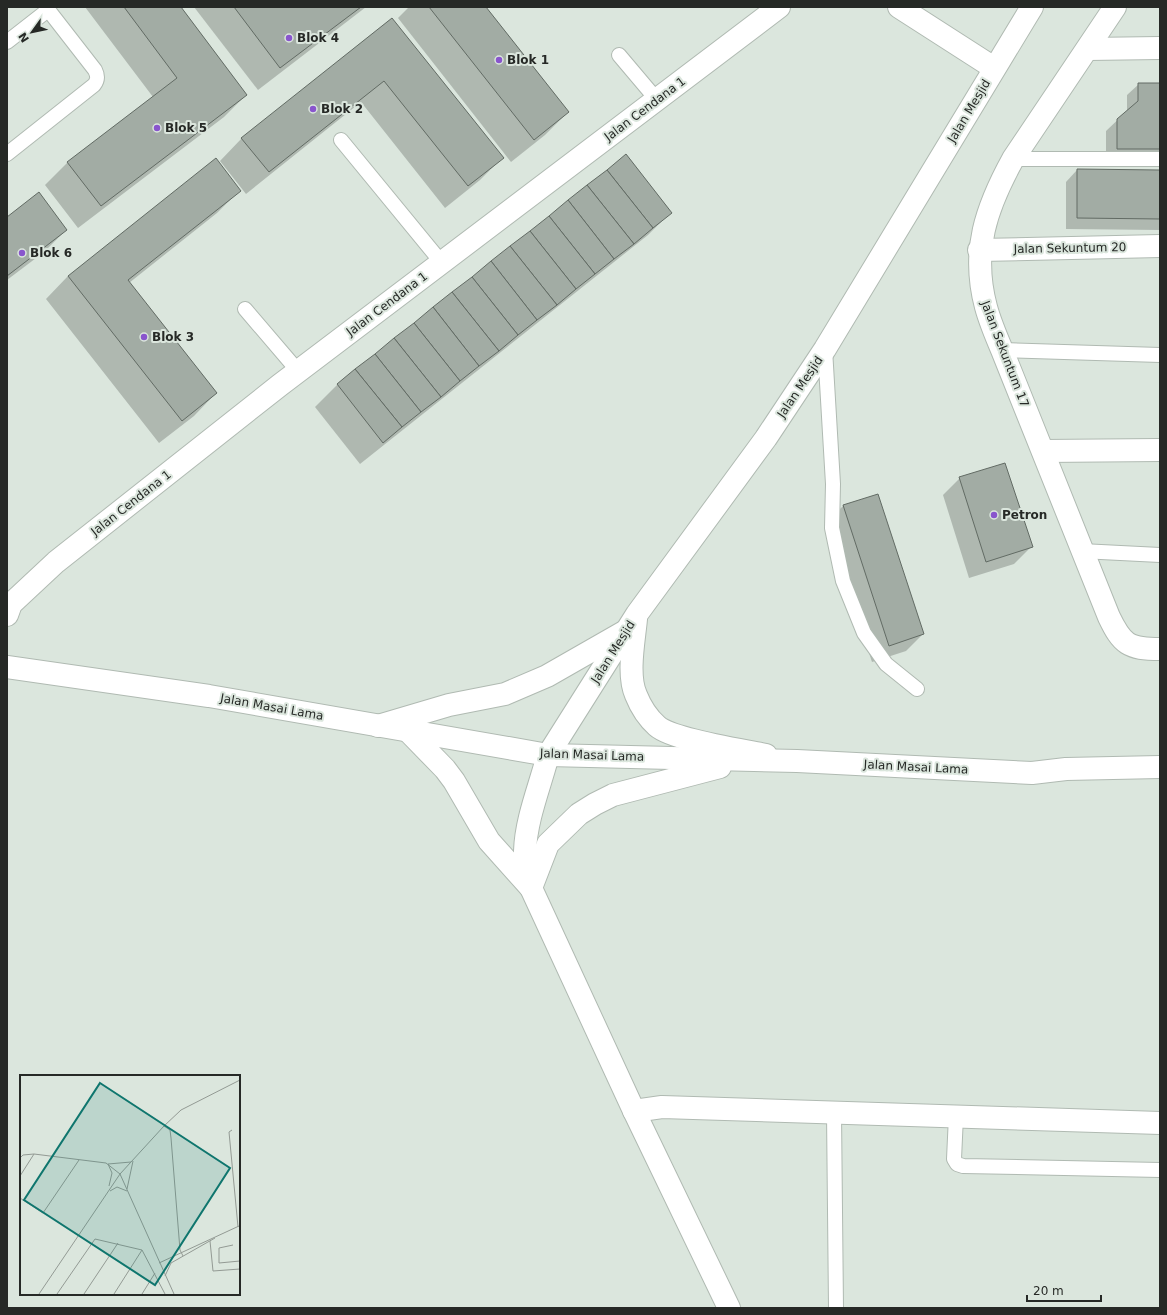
<svg xmlns="http://www.w3.org/2000/svg" width="1167" height="1315" viewBox="0 0 1167 1315" font-family="'DejaVu Sans',sans-serif">
<rect width="100%" height="100%" fill="#dbe6dd"/>
<g fill="#0003">
<path d="M85 7H180L246 95 224 117 78 228 45 185 68 162 153 97Z"/>
<path d="M194 7H366L258 90Z"/>
<path d="M409 7H485L568 112 545 135 511 162 398 18Z"/>
<path d="M391 19 502 158 480 180 445 208 361 102 246 194 220 161 242 138Z"/>
<path d="M1139 84H1160V160H1106V131L1127 111V95Z"/>
<path d="M626 156 671 212 648 235 360 464 315 407 337 385Z"/>
<path d="M1077 170 1160 171V230L1066 229V182Z"/>
<path d="M240 190 217 213 129 283 216 393 194 416 159 443 46 299 68 276Z"/>
<path d="M7 218 66 230 44 252 7 280Z"/>
<path d="M960 478 1031 547 1014 564 969 578 943 495Z"/>
<path d="M877 495 923 634 906 651 872 662 826 523 843 506Z"/>
</g>
<g fill="#a2aca4" stroke="#626b64">
<path d="M124 7H181L247 95 101 206 67 162 177 78Z"/>
<path d="M234 7H361L280 68Z"/>
<path d="M429 7H486L569 112 534 140Z"/>
<path d="M392 18 504 158 468 186 384 81 269 172 241 138Z"/>
<path d="M1138 83H1160V149H1117V119L1138 101Z"/>
<path d="M626 154 672 213 653 228 607 170Z"/>
<path d="M216 158 241 191 128 280 217 393 182 421 68 276Z"/>
<path d="M1077 169 1160 170V219L1077 218Z"/>
<path d="M607 170 653 228 634 244 587 185Z"/>
<path d="M587 185 634 244 614 259 568 200Z"/>
<path d="M39 192 67 230 7 276V217Z"/>
<path d="M568 200 614 259 595 274 549 216Z"/>
<path d="M549 216 595 274 576 289 530 231Z"/>
<path d="M530 231 576 289 557 305 510 246Z"/>
<path d="M510 246 557 305 537 320 491 261Z"/>
<path d="M491 261 537 320 518 335 472 277Z"/>
<path d="M472 277 518 335 499 351 452 292Z"/>
<path d="M452 292 499 351 479 366 433 307Z"/>
<path d="M433 307 479 366 460 381 414 323Z"/>
<path d="M414 323 460 381 441 397 394 338Z"/>
<path d="M394 338 441 397 421 412 375 354Z"/>
<path d="M375 354 421 412 402 427 355 369Z"/>
<path d="M355 369 402 427 383 443 337 384Z"/>
<path d="M1005 463 1033 547 986 562 959 477Z"/>
<path d="M878 494 924 634 889 646 843 505Z"/>
</g>
<g fill="none" stroke-linecap="round" stroke-linejoin="round">
<defs>
<g id="lane">
<path d="M7 42 48 10"/>
<path d="M619 55 657 100"/>
<path d="M341 140 442 263"/>
<path d="M7 154 94 85C98 80 98 76 95 70L46 7"/>
<path d="M1013 159H1160"/>
<path d="M245 309 298 371"/>
<path d="M825 349 833 484 832 528 843 581 864 633 886 664 917 689"/>
<path d="M1002 350 1160 355"/>
<path d="M1081 551 1160 555"/>
<path d="M834 1113 836 1308"/>
<path d="M956 1116 954 1159 957 1164 963 1166 1160 1170"/>
</g>
<g id="street">
<path d="M1115 7 1013 159C986 208 971 251 986 307 990 322 996 336 1002 350L1109 617C1122 644 1128 649 1160 649"/>
<path d="M1088 49 1160 48"/>
<path d="M979 250 1160 246"/>
<path d="M1043 451 1160 450"/>
<path d="M7 615 11 604 56 562 280 385 779 7"/>
<path d="M548 755C540 786 526 819 525 851 524 864 528 876 531 888L634 1111 729 1308"/>
<path d="M634 1111 662 1107 1160 1123"/>
</g>
<g id="secondary">
<path d="M899 7 994 68"/>
<path d="M636 619C634 641 627 675 636 695 640 705 648 718 657 726 673 740 742 750 766 755"/>
<path d="M378 726 449 705 505 694 547 676 624 632"/>
<path d="M548 755 637 614 766 438 825 349 1032 7"/>
</g>
<g id="primary">
<path d="M7 667 209 696 548 755 797 761 1032 773 1066 769 1160 767"/>
<path d="M408 731 445 769 454 781 489 841 531 888 548 844 579 814 595 804 613 795 720 767"/>
</g>
</defs>
<use href="#lane" stroke="#b0bab2" stroke-width="16"/>
<use href="#street" stroke="#b0bab2" stroke-width="24"/>
<use href="#secondary" stroke="#b0bab2" stroke-width="24"/>
<use href="#primary" stroke="#b0bab2" stroke-width="24"/>
<use href="#lane" stroke="#fff" stroke-width="14"/>
<use href="#street" stroke="#fff" stroke-width="22"/>
<use href="#secondary" stroke="#fff" stroke-width="22"/>
<use href="#primary" stroke="#fff" stroke-width="22"/>
</g>
<g fill="#8955cd" stroke="#dbe6dd" stroke-width="1.5">
<circle cx="289" cy="38" r="4"/>
<circle cx="499" cy="60" r="4"/>
<circle cx="313" cy="109" r="4"/>
<circle cx="157" cy="128" r="4"/>
<circle cx="22" cy="253" r="4"/>
<circle cx="144" cy="337" r="4"/>
<circle cx="994" cy="515" r="4"/>
</g>
<g text-anchor="middle" stroke-width="4" stroke-linejoin="round" paint-order="stroke">
<g font-size="12" font-weight="bold" fill="#262926" stroke="#dbe6dd" text-anchor="start">
<text x="297" y="42">Blok 4</text>
<text x="507" y="64">Blok 1</text>
<text x="321" y="113">Blok 2</text>
<text x="165" y="132">Blok 5</text>
<text x="30" y="257">Blok 6</text>
<text x="152" y="341">Blok 3</text>
<text x="1002" y="519">Petron</text>
</g>
<g font-size="12" fill="#262926" stroke="#dbe6dd">
<text transform="translate(645 109) rotate(-37)" y="4">Jalan Cendana 1</text>
<text transform="translate(969 111) rotate(-59)" y="4">Jalan Mesjid</text>
<text transform="translate(1070 248) rotate(-1)" y="4">Jalan Sekuntum 20</text>
<text transform="translate(387 304) rotate(-37)" y="4">Jalan Cendana 1</text>
<text transform="translate(1005 354) rotate(69)" y="4">Jalan Sekuntum 17</text>
<text transform="translate(800 387) rotate(-56)" y="4">Jalan Mesjid</text>
<text transform="translate(131 503) rotate(-38)" y="4">Jalan Cendana 1</text>
<text transform="translate(613 652) rotate(-58)" y="4">Jalan Mesjid</text>
<text transform="translate(272 707) rotate(10)" y="4">Jalan Masai Lama</text>
<text transform="translate(592 755) rotate(2)" y="4">Jalan Masai Lama</text>
<text transform="translate(916 767) rotate(3)" y="4">Jalan Masai Lama</text>
</g>
</g>
<g transform="translate(20 1075)">
<rect width="220" height="220" fill="#dbe6dd"/>
<path fill="none" stroke="#939a94" stroke-width="1" d="M144 51 150 55 151 63 160 175 163 181M212 55 209 57 218 152M0 83 3 80 14 79 86 88 100 99M100 99 154 219M0 101 14 79M89 111 92 98 88 89 111 87M107 114 113 86M90 116 97 112 107 116M0 123 23 138 59 85M190 166 193 196 220 194M213 170 199 173V188L220 186M139 188 219 151M145 201 151 188 195 163M19 219 100 99 144 51 161 35 220 5M37 219 75 164 122 175 145 219M64 219 98 168M94 219 122 175M122 219 135 198"/>
<path fill="#0f766e" fill-opacity="0.15" stroke="#0f766e" stroke-width="2" d="M80 8 210 93 135 210 4 125Z"/>
<rect width="220" height="220" fill="none" stroke="#262926" stroke-width="2"/>
</g>
<rect width="1167" height="1315" fill="none" stroke="#262926" stroke-width="16"/>
<g transform="translate(32 32) rotate(237)" stroke="#dbe6dd" stroke-width="3" paint-order="stroke">
<path d="M0-3L7 15L0 10L-7 15Z" fill="#262926"/>
<text y="-6" font-size="11" font-weight="bold" text-anchor="middle" fill="#262926">N</text>
</g>
<path d="M1027 1295v6h74v-6" fill="none" stroke="#262926" stroke-width="2"/>
<text x="1033" y="1295" font-size="12" fill="#262926" stroke="#dbe6dd" stroke-width="3" paint-order="stroke">20 m</text>
</svg>
